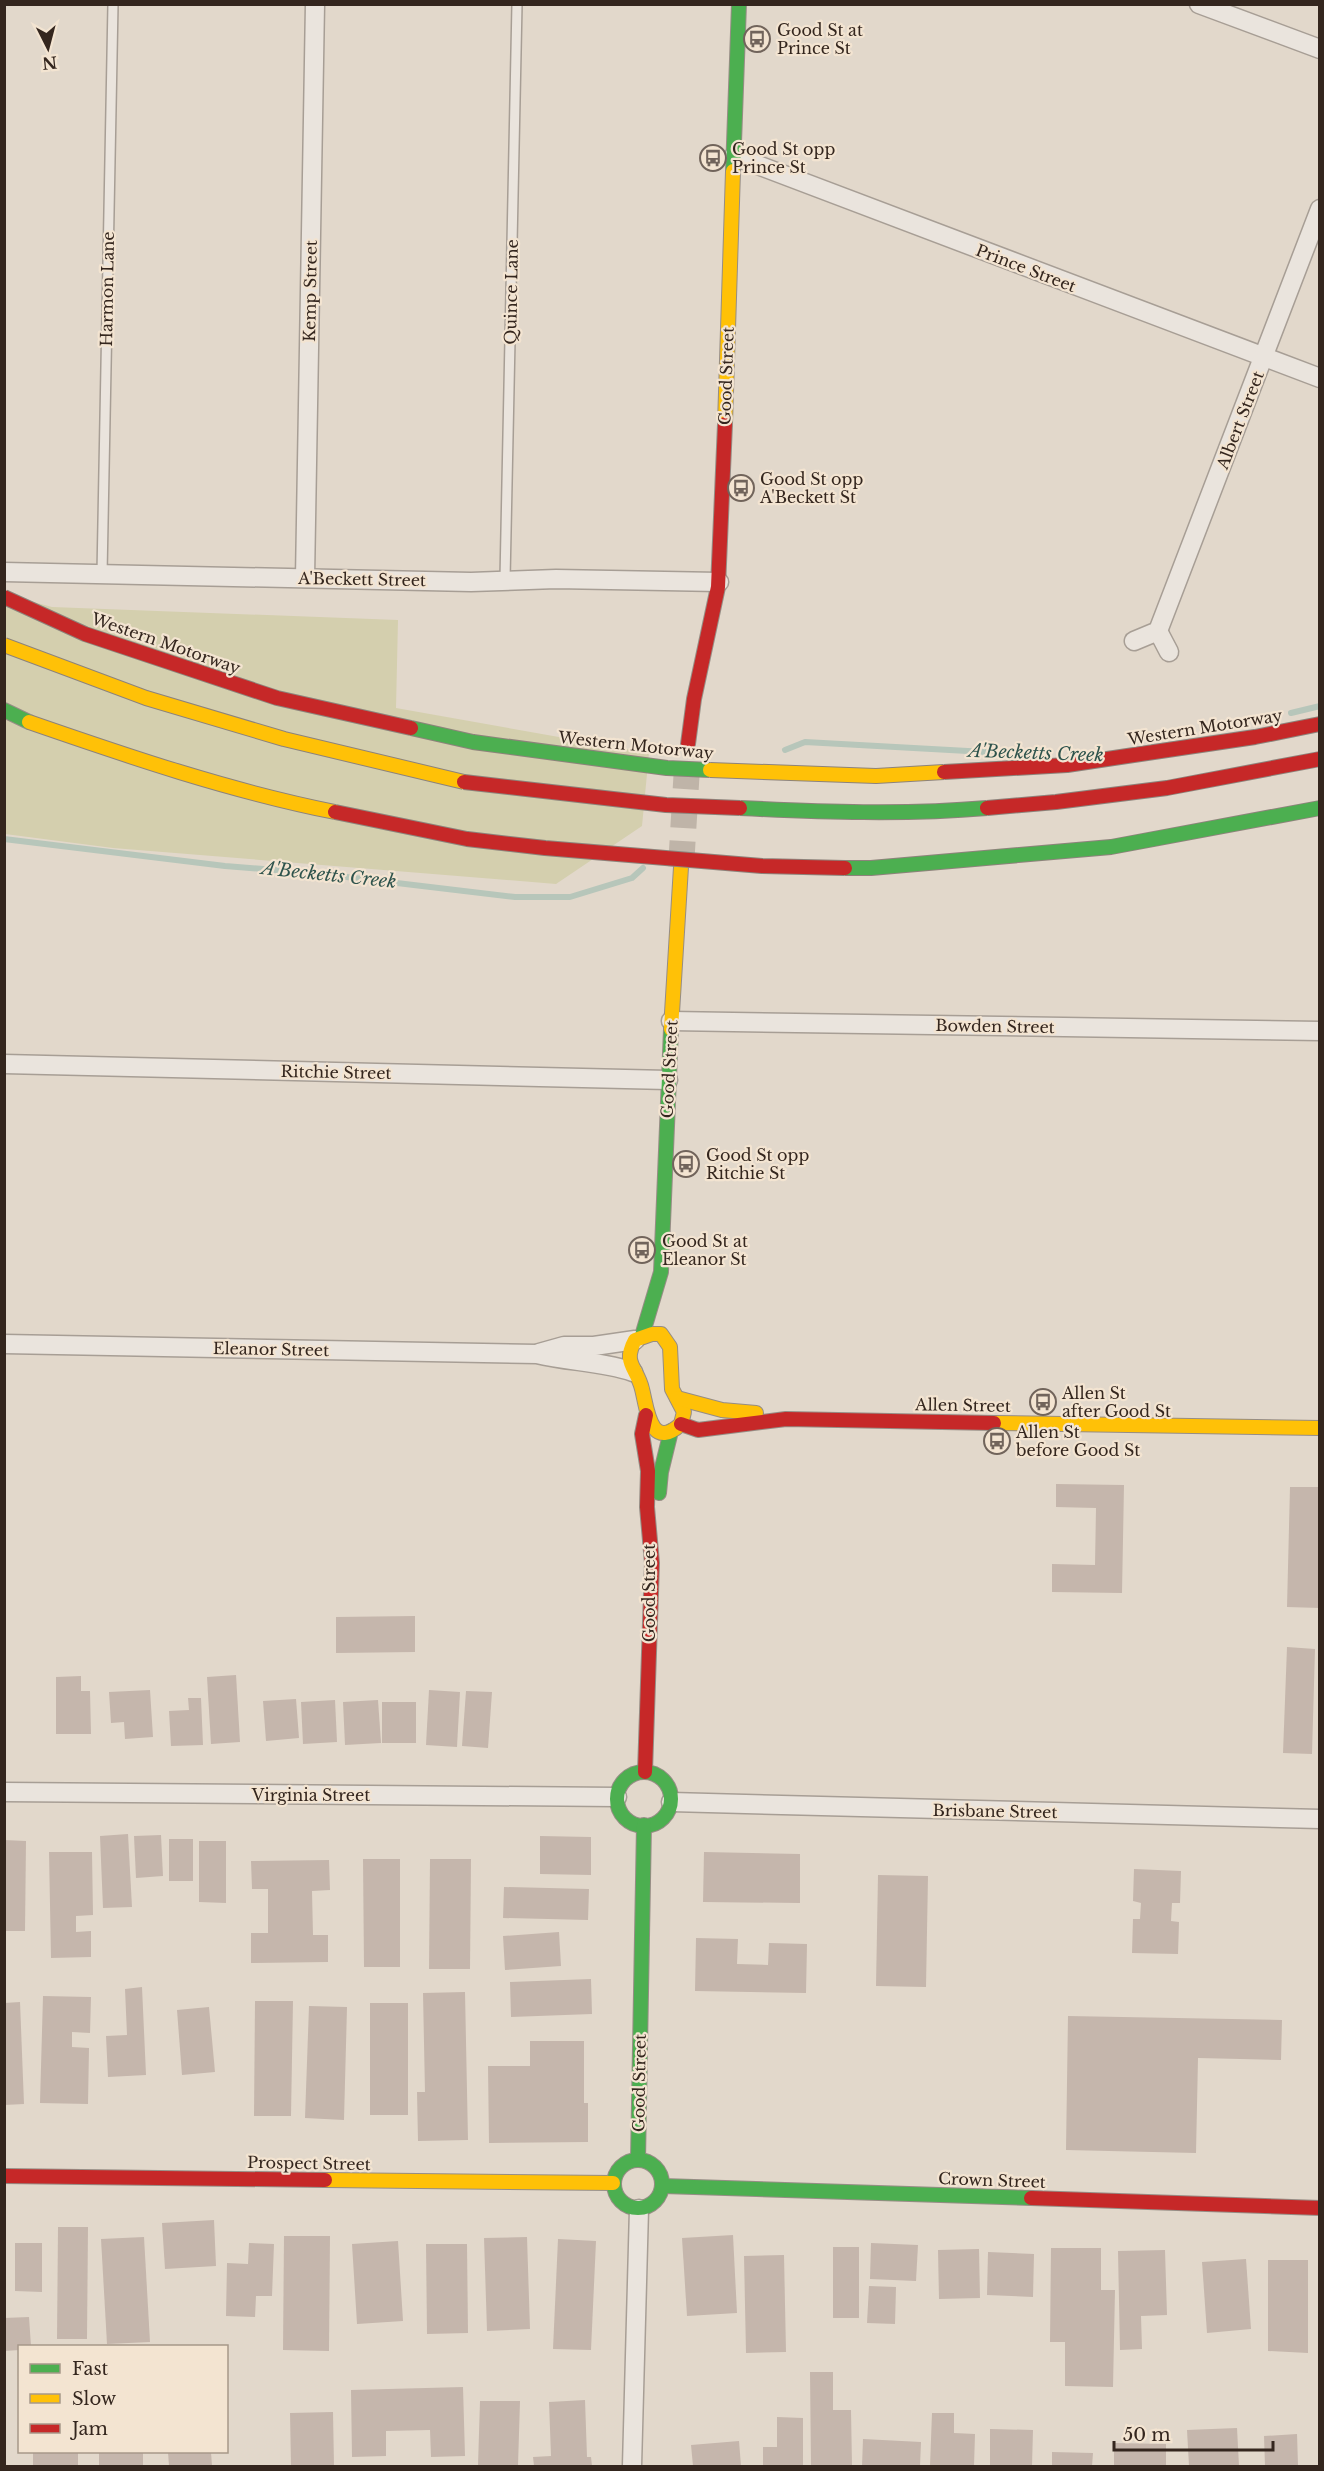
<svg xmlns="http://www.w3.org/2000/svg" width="1324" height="2471" viewBox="0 0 1324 2471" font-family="'Libre Baskerville',serif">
<rect width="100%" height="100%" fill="#e2d8cb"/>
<path fill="#d4cfae" d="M4 594 52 607 398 620 396 708 649 753 642 826 556 884 113 848 5 834Z"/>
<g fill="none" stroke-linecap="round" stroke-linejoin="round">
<g stroke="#b7c6ba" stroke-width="6">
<path d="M1291 713 1320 706"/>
<path d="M785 750 805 742 1004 753"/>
<path d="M4 839 225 866 313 873 515 897H570L632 878 643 868"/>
</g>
</g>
<g fill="#c5b6ac">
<path d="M1056 1484 1124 1485 1122 1593 1052 1592V1564L1095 1565 1096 1508 1056 1507Z"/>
<path d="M1290 1487H1320V1608L1287 1607Z"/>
<path d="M415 1616V1652L336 1653V1617Z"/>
<path d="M1287 1647 1315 1649 1312 1754 1283 1753Z"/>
<path d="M236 1675 240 1742 211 1744 207 1677Z"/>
<path d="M81 1676V1691H90L91 1734H56V1677Z"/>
<path d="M150 1690 153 1737 125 1739 124 1722 111 1723 109 1692Z"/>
<path d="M429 1690 460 1692 457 1747 426 1745Z"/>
<path d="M466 1691 492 1692 488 1748 462 1746Z"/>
<path d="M188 1698H201L203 1745 171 1746 169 1711 189 1710Z"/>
<path d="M296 1699 299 1738 266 1741 263 1701Z"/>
<path d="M335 1700 337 1742 303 1744 301 1702Z"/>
<path d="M378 1700 381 1743 345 1745 343 1702Z"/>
<rect x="382" y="1702" width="34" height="41"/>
<path d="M128 1834 132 1907 103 1908 100 1836Z"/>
<path d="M161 1835 163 1876 136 1878 134 1836Z"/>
<path d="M540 1836 591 1837V1875L540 1874Z"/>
<rect x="169" y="1839" width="24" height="42"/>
<path d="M4 1840 26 1841 25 1931H4Z"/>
<path d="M199 1841H226V1903L199 1902Z"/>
<path d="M49 1852H92L93 1915 76 1916V1932L91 1931V1957L51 1958Z"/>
<path d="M704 1852 800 1854V1903L703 1902Z"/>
<path d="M363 1859H400V1967H364Z"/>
<path d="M430 1859H471L470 1969H429Z"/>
<path d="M329 1860 330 1890 312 1891 313 1935H328V1962L251 1963V1933H268V1889H252L251 1861Z"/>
<path d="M1134 1869 1181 1871 1180 1903H1172L1171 1921 1179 1922 1178 1954 1132 1953 1133 1919H1140L1141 1903 1133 1901Z"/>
<path d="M878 1875 928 1876 926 1987 876 1986Z"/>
<path d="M504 1887 589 1889 588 1920 503 1918Z"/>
<path d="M559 1932 561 1966 505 1970 503 1936Z"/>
<path d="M696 1938 738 1939 737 1964 768 1965 769 1943 807 1944 806 1993 695 1991Z"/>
<path d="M591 1979 592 2014 511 2017 510 1982Z"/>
<path d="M142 1987 146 2075 108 2077 106 2036 127 2035 125 1989Z"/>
<path d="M465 1992 468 2140 418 2141 417 2092H425L423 1993Z"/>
<path d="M43 1996 91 1997 90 2033 72 2032V2047L89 2048 88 2104 40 2103Z"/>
<path d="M255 2001H293L291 2116H254Z"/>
<path d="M20 2002 24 2104 4 2105V2003Z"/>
<rect x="370" y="2003" width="38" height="112"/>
<path d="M309 2006 347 2007 344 2120 305 2118Z"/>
<path d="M209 2007 215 2072 182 2075 177 2010Z"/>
<path d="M1068 2016 1282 2020 1281 2060 1198 2058 1196 2153 1066 2150Z"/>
<path d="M530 2041H584V2103H588V2142L489 2143 488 2066H530Z"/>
<path d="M214 2220 216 2266 165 2269 162 2223Z"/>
<path d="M58 2227H88L87 2339H57Z"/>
<path d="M733 2235 737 2313 687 2316 682 2238Z"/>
<path d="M284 2236H330L329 2351 283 2350Z"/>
<path d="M144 2237 150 2342 107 2344 101 2239Z"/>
<path d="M527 2237 530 2329 487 2331 484 2238Z"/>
<path d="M558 2239 596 2241 591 2350 553 2349Z"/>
<path d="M398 2241 403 2321 357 2324 352 2244Z"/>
<path d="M15 2243H42V2292L15 2291Z"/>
<path d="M249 2243 274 2244 272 2296H256L255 2317 226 2316 227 2263 248 2264Z"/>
<path d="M871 2243 918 2245 916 2281 870 2279Z"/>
<path d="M426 2244H467L468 2333 427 2334Z"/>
<rect x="833" y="2247" width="26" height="71"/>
<path d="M1051 2248H1101V2290H1115L1113 2387 1065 2386V2342H1050Z"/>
<path d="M979 2249 980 2298 939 2299 938 2250Z"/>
<path d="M1165 2250 1167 2315 1141 2316 1142 2349 1120 2350 1118 2251Z"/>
<path d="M988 2252 1034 2254 1033 2297 987 2295Z"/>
<path d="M784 2255 786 2352 746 2353 744 2256Z"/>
<path d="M1246 2259 1251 2329 1207 2333 1202 2262Z"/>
<path d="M1268 2260H1308V2353L1268 2351Z"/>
<path d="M869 2286 896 2287 895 2324 867 2323Z"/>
<path d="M29 2317 31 2346H20V2350L4 2351V2318Z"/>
<path d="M810 2372H833V2410H851L852 2466H811Z"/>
<path d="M463 2387 465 2456 431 2457 430 2430 386 2431V2456L352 2457 351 2390Z"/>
<path d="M585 2400 587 2457H591L592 2466H534L533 2457 551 2456 549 2402Z"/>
<path d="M480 2401H520L518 2466H478Z"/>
<path d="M333 2412 334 2466H291L290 2413Z"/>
<path d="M932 2413H954V2433L975 2434 974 2466H930Z"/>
<path d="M777 2417 803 2418V2466H763V2447H777Z"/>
<path d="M1237 2428 1239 2466H1189L1187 2430Z"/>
<path d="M990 2429 1033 2430 1032 2466H990Z"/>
<path d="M1297 2434 1298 2466H1265L1264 2436Z"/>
<path d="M863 2439 921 2442 920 2466H862Z"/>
<path d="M739 2441 741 2466H693L691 2445Z"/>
<path d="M1114 2443 1166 2444V2466H1114Z"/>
<rect x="33" y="2452" width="45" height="14"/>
<rect x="99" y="2452" width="44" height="14"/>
<path d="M168 2452H211L212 2466H169Z"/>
<path d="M1052 2452 1093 2453 1092 2466H1052Z"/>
</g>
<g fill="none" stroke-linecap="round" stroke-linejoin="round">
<path stroke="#bfb4a8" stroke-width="26" stroke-dasharray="26 13" stroke-linecap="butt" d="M681 867 688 751"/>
<defs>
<g id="lane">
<path d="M102 574 113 4"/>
<path d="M505 579 517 4"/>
</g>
<g id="street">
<path d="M1199 4 1320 49"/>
<path d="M734 156 1320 378"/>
<path d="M4 572 471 582 556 579 719 582"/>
<path d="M305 578 315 4"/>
<path d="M1158 631 1169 652"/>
<path d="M1134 641 1158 631 1320 209"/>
<path d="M671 1021 1320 1031"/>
<path d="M4 1064 668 1080"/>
<path d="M4 1344 537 1354C569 1362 602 1361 633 1372"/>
<path d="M539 1353 564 1346H594L635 1340"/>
<path d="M4 1792 617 1797"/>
<path d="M671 1802 1320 1819"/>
<path d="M632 2466 639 2209"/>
</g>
<g id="fast">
<path d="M733 171 739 4"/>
<path d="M4 710 29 722"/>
<path d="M642 1336 661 1272 671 1029"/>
<path d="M659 1493 661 1472 671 1431"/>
<circle cx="644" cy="1799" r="27"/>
<circle cx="638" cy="2184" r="24"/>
<path d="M638 2160 644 1825"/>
<path d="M663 2186 1031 2198"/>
</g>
<g id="slow">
<path d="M725 424 733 171"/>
<path d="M671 1029 681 867"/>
<path d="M652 1334H661L670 1347 672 1389 684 1412 681 1424C650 1452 647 1408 642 1389 637 1367 622 1364 635 1340Z"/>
<path d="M677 1398 722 1410 756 1413"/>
<path d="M994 1423 1320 1428"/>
<path d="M325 2180 613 2183"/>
</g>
<g id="jam">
<path d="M688 744 694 699 718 587 725 424"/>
<path d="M681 1424 698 1430 786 1419 994 1423"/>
<path d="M645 1772 652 1563 647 1507 648 1471 642 1434 646 1415"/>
<path d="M4 2176 325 2180"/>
<path d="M1031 2198 1320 2208"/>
</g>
</defs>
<use href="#lane" stroke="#a79e95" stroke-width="12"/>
<use href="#street" stroke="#a79e95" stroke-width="21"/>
<use href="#fast" stroke="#968d85" stroke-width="16"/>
<use href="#slow" stroke="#968d85" stroke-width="16"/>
<use href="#jam" stroke="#968d85" stroke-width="16"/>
<use href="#lane" stroke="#eae4dd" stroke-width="9"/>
<use href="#street" stroke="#eae4dd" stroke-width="18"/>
<use href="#fast" stroke="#4caf50" stroke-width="14"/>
<use href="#slow" stroke="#ffc107" stroke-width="14"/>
<use href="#jam" stroke="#c62828" stroke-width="14"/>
<defs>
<g id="fast-bridge">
<path d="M411 728 473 742 667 768 710 770"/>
<path d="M740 808C822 812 905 815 987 808"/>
<path d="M845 868H871L1111 847 1320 808"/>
</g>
<g id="slow-bridge">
<path d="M4 645 146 698 284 739 464 782"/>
<path d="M29 722C130 757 230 791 335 812"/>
<path d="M710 770 876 776 944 772"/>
</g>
<g id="jam-bridge">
<path d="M4 597 85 634 277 698 411 728"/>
<path d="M944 772 1067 765 1255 737 1320 724"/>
<path d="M464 782 666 805 740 808"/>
<path d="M987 808 1056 802 1167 788 1320 759"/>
<path d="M335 812 467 839 545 848 762 866 845 868"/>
</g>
</defs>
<use href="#fast-bridge" stroke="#8d837b" stroke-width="16" stroke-linecap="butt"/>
<use href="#slow-bridge" stroke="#8d837b" stroke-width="16" stroke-linecap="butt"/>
<use href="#jam-bridge" stroke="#8d837b" stroke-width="16" stroke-linecap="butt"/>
<use href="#fast-bridge" stroke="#4caf50" stroke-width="14"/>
<use href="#slow-bridge" stroke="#ffc107" stroke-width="14"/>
<use href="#jam-bridge" stroke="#c62828" stroke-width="14"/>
</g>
<defs>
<symbol id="bus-ring" viewBox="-11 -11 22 22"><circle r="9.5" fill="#f3e4d1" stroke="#71645b" stroke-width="1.5"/><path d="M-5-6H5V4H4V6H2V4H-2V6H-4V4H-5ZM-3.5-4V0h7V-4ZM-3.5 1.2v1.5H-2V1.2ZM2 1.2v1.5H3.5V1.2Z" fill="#71645b"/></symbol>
</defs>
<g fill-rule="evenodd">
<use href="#bus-ring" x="742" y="24" width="30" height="30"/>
<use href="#bus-ring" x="698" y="143" width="30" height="30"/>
<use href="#bus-ring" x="726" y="473" width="30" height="30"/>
<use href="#bus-ring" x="671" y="1149" width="30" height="30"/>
<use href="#bus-ring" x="627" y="1235" width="30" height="30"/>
<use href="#bus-ring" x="1028" y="1387" width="30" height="30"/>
<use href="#bus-ring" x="982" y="1426" width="30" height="30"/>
</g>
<g text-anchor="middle" stroke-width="4.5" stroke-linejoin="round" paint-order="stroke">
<g font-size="16" fill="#34261e" stroke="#f3e4d1" text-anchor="start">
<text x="777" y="36">Good St at<tspan x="777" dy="18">Prince St</tspan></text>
<text x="732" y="155">Good St opp<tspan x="732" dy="18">Prince St</tspan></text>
<text x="760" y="485">Good St opp<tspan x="760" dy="18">A'Beckett St</tspan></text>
<text x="706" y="1161">Good St opp<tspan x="706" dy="18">Ritchie St</tspan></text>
<text x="662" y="1247">Good St at<tspan x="662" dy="18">Eleanor St</tspan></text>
<text x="1062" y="1399">Allen St<tspan x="1062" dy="18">after Good St</tspan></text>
<text x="1016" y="1438">Allen St<tspan x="1016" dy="18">before Good St</tspan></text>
</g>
<g font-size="16" fill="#34261e" stroke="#f3e4d1">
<text transform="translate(1026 268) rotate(21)" y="6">Prince Street</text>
<text transform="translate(107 289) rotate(-89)" y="6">Harmon Lane</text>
<text transform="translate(310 291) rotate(-89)" y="6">Kemp Street</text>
<text transform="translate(511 292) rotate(-89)" y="6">Quince Lane</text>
<text transform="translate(726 376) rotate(-88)" y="6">Good Street</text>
<text transform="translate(1240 420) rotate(-69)" y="6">Albert Street</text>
<text transform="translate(362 579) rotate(1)" y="6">A'Beckett Street</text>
<text transform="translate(166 643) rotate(19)" y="6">Western Motorway</text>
<text transform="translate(1205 727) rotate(-9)" y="6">Western Motorway</text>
<text transform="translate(636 745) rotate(6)" y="6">Western Motorway</text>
<text transform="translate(995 1026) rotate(1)" y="6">Bowden Street</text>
<text transform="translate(669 1069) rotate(-87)" y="6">Good Street</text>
<text transform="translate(336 1072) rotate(1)" y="6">Ritchie Street</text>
<text transform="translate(271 1349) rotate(1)" y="6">Eleanor Street</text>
<text transform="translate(963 1405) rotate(1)" y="6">Allen Street</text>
<text transform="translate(649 1593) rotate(-90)" y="6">Good Street</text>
<text x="311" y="1801">Virginia Street</text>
<text transform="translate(995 1811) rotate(1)" y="6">Brisbane Street</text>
<text transform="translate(639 2083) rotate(-89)" y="6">Good Street</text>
<text transform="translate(309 2163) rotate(1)" y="6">Prospect Street</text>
<text transform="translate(992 2180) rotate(2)" y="6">Crown Street</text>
</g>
<g font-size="18" font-style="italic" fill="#2e534c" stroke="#f3e4d1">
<text transform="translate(1036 753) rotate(2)" y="6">A'Becketts Creek</text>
<text transform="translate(329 875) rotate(6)" y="6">A'Becketts Creek</text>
</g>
</g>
<rect width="1324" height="2471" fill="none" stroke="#34261e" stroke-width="12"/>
<rect x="18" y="2345" width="210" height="108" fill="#f3e4d1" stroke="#a79889" stroke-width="1.5"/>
<rect x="30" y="2364" width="30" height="9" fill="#4caf50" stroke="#a79889" stroke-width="1.5"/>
<text x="72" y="2375" font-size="18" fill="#34261e">Fast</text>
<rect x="30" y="2394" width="30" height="9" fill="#ffc107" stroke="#a79889" stroke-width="1.5"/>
<text x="72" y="2405" font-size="18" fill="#34261e">Slow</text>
<rect x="30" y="2424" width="30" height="9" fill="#c62828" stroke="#a79889" stroke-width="1.5"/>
<text x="72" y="2435" font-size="18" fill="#34261e">Jam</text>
<g transform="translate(48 48) rotate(174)" stroke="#f3e4d1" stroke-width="4.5" paint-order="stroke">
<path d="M0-4.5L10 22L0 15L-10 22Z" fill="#34261e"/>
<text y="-9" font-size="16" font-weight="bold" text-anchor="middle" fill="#34261e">N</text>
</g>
<path d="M1114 2441v9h159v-9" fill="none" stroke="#34261e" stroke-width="3"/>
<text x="1123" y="2441" font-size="18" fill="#34261e" stroke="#f3e4d1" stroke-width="4.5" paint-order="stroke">50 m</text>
</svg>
